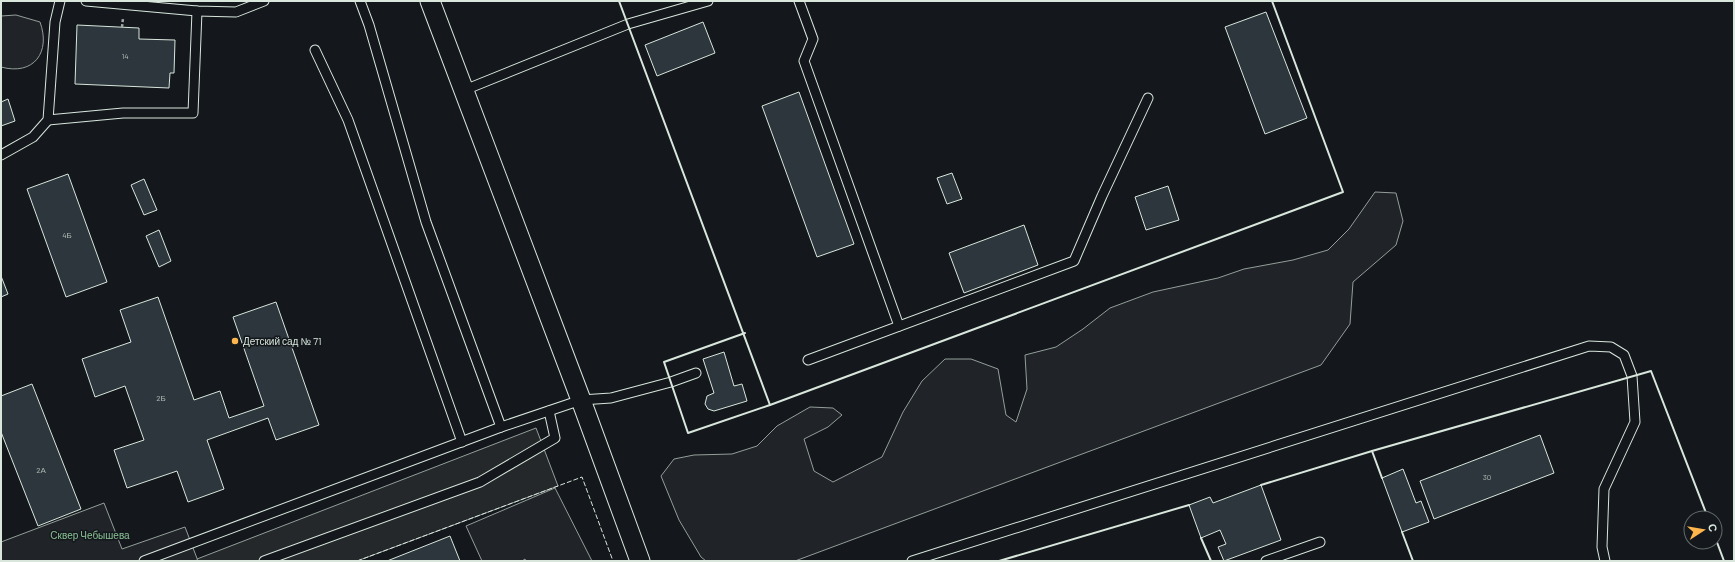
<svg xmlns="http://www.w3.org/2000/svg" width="1735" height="562" viewBox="0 0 1735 562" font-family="Barlow,sans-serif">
<rect width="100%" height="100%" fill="#14181c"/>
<g fill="#202428" stroke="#939e99">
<path d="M16 15 40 22C51 52 34 76 1 67V16Z"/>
<path d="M1375 192 1396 193 1403 221 1396 245 1353 282 1350 324 1321 365 795 561H706L701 557 679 520 661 476 674 459 694 455 732 454 757 446 777 426 810 407 833 408 842 415 828 427 804 439 814 471 833 482 882 457 903 412 922 381 945 359H971L998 369 1006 415 1016 422 1027 389 1025 355 1056 347 1083 329 1110 308 1153 292 1218 278 1244 269 1293 260 1328 250 1349 229Z"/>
<path d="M555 488 592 561H526L525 559 522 561H482L466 526Z"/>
<path d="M104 503 122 549 185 527 198 561H1V542Z"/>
</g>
<path fill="#24282b" stroke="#939e99" d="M536 428 558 486 357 561H198L197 559Z"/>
<g fill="#2c363c" stroke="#d8e6dc">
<path d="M1266 12 1307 118 1265 134 1225 27Z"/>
<path d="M703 22 715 53 657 76 645 45Z"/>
<path d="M77 25 139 28V39L175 40 174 73H170L169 88 75 84Z"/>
<path d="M799 92 854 244 817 257 762 106Z"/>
<path d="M8 99 15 121 1 126V102Z"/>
<path d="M952 173 962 199 947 204 937 178Z"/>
<path d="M68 174 107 282 66 297 27 189Z"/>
<path d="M144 179 157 210 144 215 131 185Z"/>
<path d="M1168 186 1179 220 1146 230 1135 197Z"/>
<path d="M1024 225 1038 265 964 293 949 253Z"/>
<path d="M159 230 171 261 159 267 146 236Z"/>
<path d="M1 276 8 294 1 297Z"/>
<path d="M158 297 194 400 220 391 229 418 264 406 233 317 276 302 319 425 276 440 268 418 207 440 224 489 188 502 177 471 127 488 114 450 144 440 125 386 95 397 82 359 131 342 120 310Z"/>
<path d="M724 352 734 386 742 384 747 401 714 411 708 409 705 404 707 396 714 393 703 359Z"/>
<path d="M32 384 81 509 38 526 1 432V396Z"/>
<path d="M1540 435 1554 473 1434 519 1420 481Z"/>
<path d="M1403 469 1416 503 1421 501 1429 522 1402 532 1382 478Z"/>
<path d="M1261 485 1281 540 1224 561 1218 547 1226 544 1220 530 1201 538 1189 505 1210 497 1213 503Z"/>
<path d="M450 536 460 561H387Z"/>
</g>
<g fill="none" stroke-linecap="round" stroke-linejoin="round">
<defs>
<g id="lane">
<path d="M86 1 197 11 236 12 264 1"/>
<path d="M360 1 369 25 426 222 501 427"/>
<path d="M799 1 813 39 804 61 899 326"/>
<path d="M315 50 348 120 462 442"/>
<path d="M462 91 628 24 708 1"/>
<path d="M48 120 123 113H193L197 11"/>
<path d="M1 155 33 137 48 120 55 22 60 1"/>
<path d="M808 360 1074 261 1102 196 1148 98"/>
<path d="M144 561 501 427 581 400 611 398 671 382 696 373"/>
<path d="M264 561 480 482 555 438 549 411"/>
<path d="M912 561 1589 346 1611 347 1624 355 1632 376 1635 422 1604 489 1602 547 1605 561"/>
<path d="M1266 561 1320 542"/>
</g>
<path id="street" d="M430 1 581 400 640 561"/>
</defs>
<use href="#lane" stroke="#d8e6dc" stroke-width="11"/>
<use href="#street" stroke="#d8e6dc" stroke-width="21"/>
<path stroke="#9da8a2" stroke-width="2.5" stroke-dasharray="3 2" stroke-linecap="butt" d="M122 27 123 18"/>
<use href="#lane" stroke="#14181c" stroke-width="9"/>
<use href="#street" stroke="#14181c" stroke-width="19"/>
<path stroke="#d8e6dc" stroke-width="1" stroke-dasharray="5 2" stroke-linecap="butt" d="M357 561 582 477 613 561"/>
<g stroke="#d8e6dc" stroke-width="2">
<path d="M619 1 770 405 1343 192 1272 1"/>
<path d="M745 333 664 362 688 433 770 405"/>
<path d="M1372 451 1382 478"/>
<path d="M1261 485 1372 451 1651 371 1708 518"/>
<path d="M1402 532 1413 561"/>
<path d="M1715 537 1724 561"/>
<path d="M1201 538 1211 561"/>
<path d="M999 561 1189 505"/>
</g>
</g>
<circle fill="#ffb74d" stroke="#14181c" stroke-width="1.5" cx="235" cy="341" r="4"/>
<g text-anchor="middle" stroke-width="3" stroke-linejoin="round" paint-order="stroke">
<g font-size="8" fill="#adbab4">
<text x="125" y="59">14</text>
<text x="67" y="238">4Б</text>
<text x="161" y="401">2Б</text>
<text x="41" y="473">2А</text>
<text x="1487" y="480">30</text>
</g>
<g font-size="10" fill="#d8e6dc" stroke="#14181c" text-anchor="start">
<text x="243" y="345">Детский сад № 71</text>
</g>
<g font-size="10" fill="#8ac095" stroke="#14181c">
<text x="90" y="539">Сквер Чебышева</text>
</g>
</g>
<rect width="1735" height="562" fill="none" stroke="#d8e6dc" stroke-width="4"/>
<g transform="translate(1703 530) rotate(78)"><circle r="19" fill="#14181c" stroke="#626a69"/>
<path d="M0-3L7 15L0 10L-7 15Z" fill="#ffb74d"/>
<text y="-6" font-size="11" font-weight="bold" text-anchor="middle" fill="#d8e6dc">С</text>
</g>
</svg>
